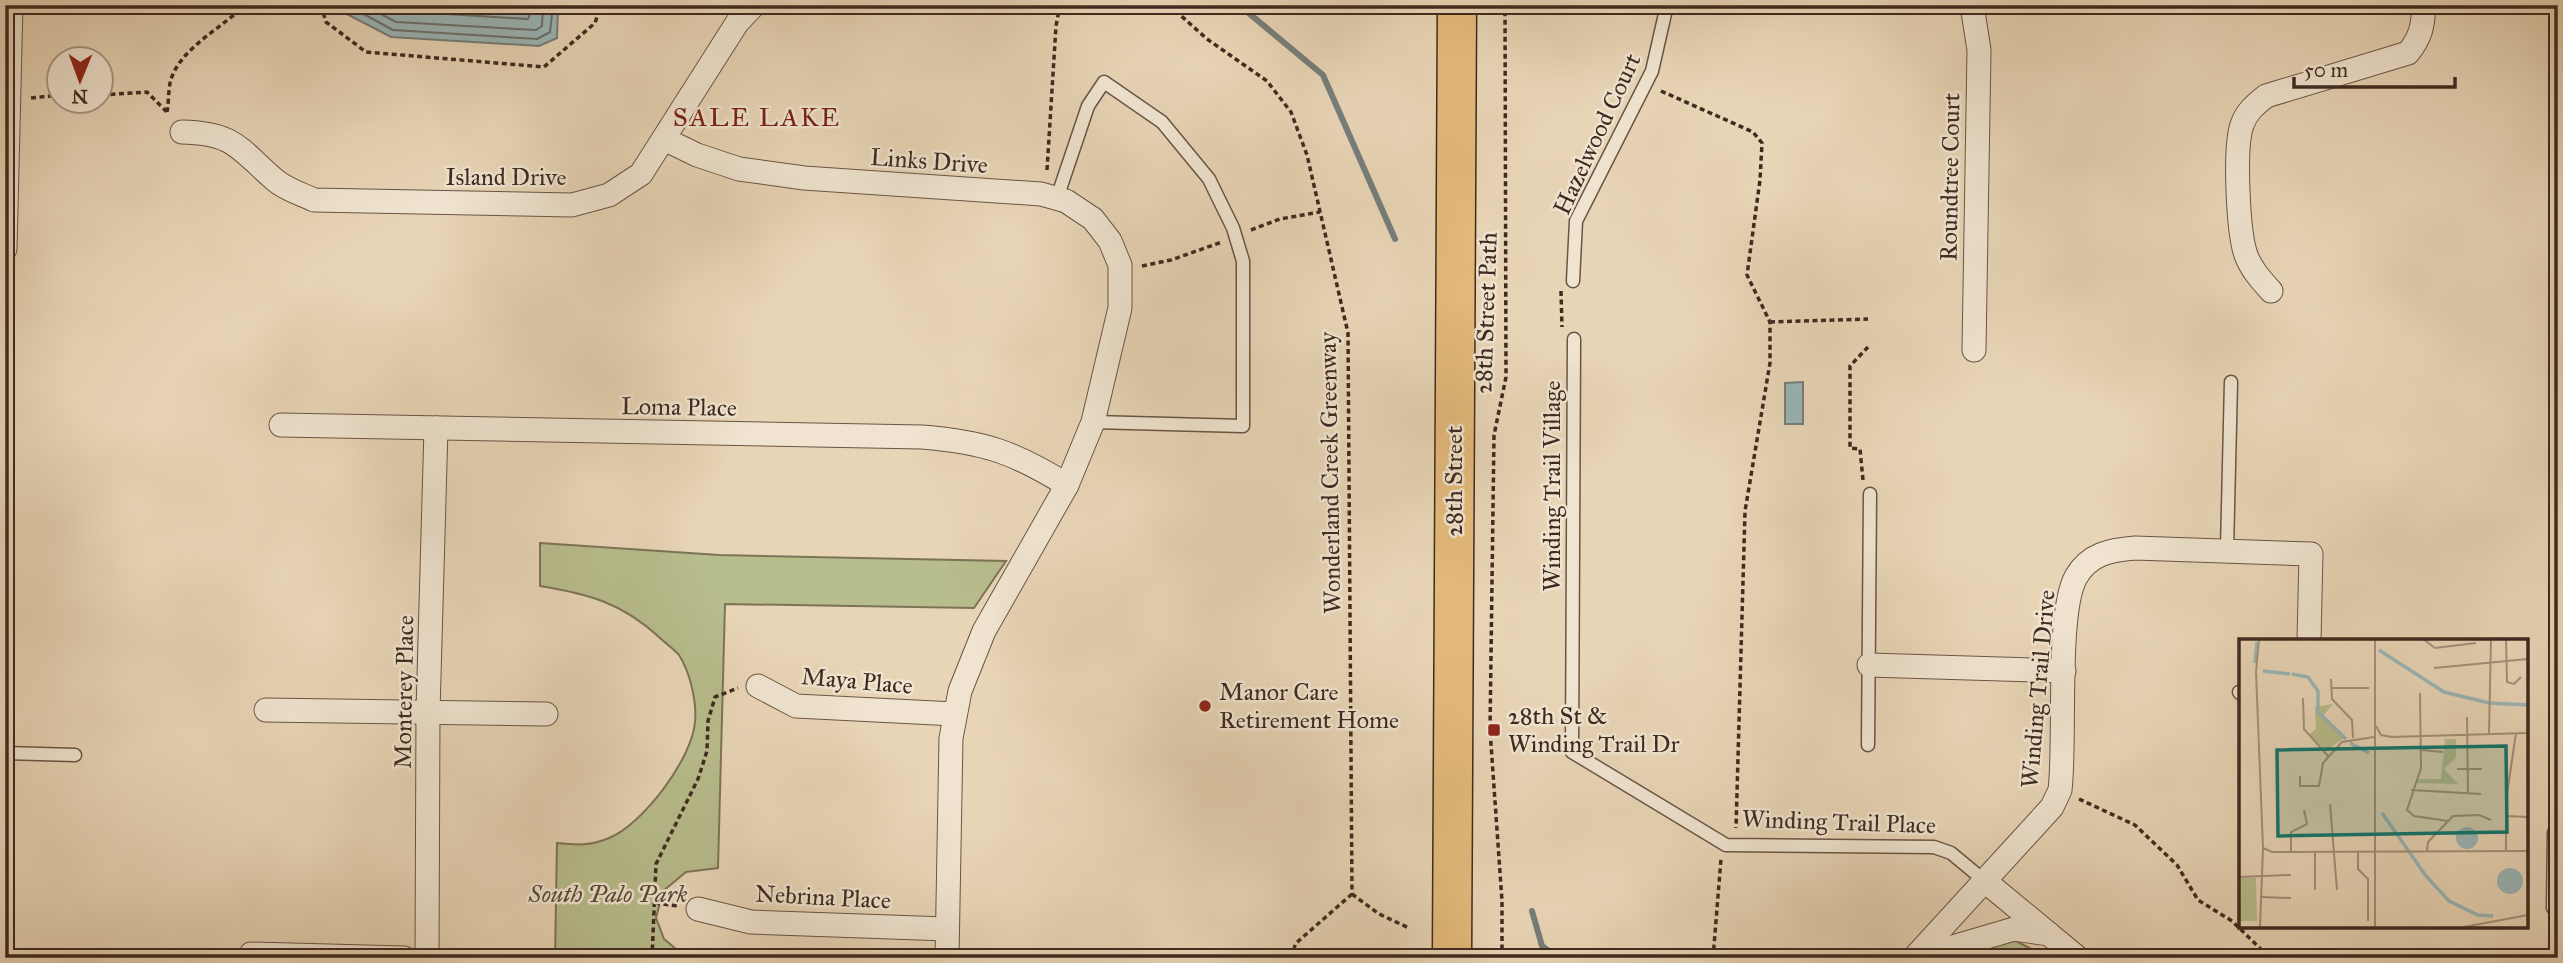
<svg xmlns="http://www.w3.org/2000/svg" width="2563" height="963" viewBox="0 0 2563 963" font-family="'IM FELL Great Primer',serif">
<rect width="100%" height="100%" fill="#e8d5b6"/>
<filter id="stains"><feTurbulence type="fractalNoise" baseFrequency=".00286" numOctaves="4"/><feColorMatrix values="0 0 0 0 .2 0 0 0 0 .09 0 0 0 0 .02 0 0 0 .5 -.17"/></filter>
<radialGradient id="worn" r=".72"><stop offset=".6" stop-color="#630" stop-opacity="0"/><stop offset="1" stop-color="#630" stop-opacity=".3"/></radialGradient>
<g fill="#b8bd8d" stroke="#7c7456" stroke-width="2">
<path d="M540 543 719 555 1006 561 974 608 725 604 718 868 686 872 663 891 656 918 664 939 682 954V958H555L557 843C576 845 591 846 609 838 643 824 692 759 695 722 697 702 690 672 679 655 674 649 665 643 659 637 622 603 589 594 540 586Z"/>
<path d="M2012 939 2049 958H1966Z"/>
</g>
<g fill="#9ab6b7" stroke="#767e7b" stroke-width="2">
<path d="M339 5H564L558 10 557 38 539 46 391 37 341 11Z"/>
<path d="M1803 382V424H1785V383Z"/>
</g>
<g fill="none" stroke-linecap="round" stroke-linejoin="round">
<g stroke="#6c706c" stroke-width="2">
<path d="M347 5 393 30 537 39 550 32 553 5"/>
<path d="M364 5 396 22 536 30 542 26 543 5"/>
<path d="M387 5 399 11 528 19 533 5"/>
</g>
<g stroke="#767e7b" stroke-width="6">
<path d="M1239 5 1323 75 1395 239"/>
<path d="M1532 911 1542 946 1558 958"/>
</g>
<defs>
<g id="service">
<path d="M1057 198 1088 106 1104 82 1162 122 1209 179 1233 228 1243 261V426L1093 422"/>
<path d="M1573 281 1576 221 1652 71 1667 5"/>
<path d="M1574 339 1572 752 1726 845 1934 847 1951 853 1986 882"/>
<path d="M2227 549 2231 382"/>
<path d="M2239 692 2241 694"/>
<path d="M1868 745 1870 494"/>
<path d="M5 753 75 755"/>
<path d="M2553 908 2554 833 2558 821"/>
</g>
<g id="minor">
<path d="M1972 5 1979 50 1974 350"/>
<path d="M182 132C235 133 239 149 275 180 285 189 301 194 314 200L572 205 609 195 641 174 737 23 754 5"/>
<path d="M664 139 697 155 739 169 804 178 1041 194 1066 201 1093 219 1110 241 1120 265V308L1093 422 1067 485 984 631 960 691 951 738 947 958"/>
<path d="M5 249 11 5"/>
<path d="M2271 291C2261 280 2251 269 2246 255 2238 233 2234 147 2242 125 2246 112 2256 104 2266 96L2408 53C2421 37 2423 26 2424 5"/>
<path d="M281 425 922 437C984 442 1014 452 1067 485"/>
<path d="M1869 665 2064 671"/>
<path d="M758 686 796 706 955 714"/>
<path d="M266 710 546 714"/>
<path d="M1986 882 2078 958"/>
<path d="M698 909 751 922 947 929"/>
<path d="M251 954 404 958"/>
<path d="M427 958 428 712 436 428"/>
<path d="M1914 958 2052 807 2060 790C2066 742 2056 612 2076 577 2089 554 2110 550 2135 548L2311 554 2309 641"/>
<path d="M1915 958 2014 929 2049 934"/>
</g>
<path id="trunk" d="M1452 958 1457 5"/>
</defs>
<use href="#service" stroke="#695546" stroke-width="15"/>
<use href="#minor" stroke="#695546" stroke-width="25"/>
<use href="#trunk" stroke="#3f2a20" stroke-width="41"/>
<g stroke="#3f2a20" stroke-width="3.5" stroke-dasharray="5 3.5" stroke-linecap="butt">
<path d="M321 5 326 22 366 52 544 67 595 23 601 5"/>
<path d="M1169 5 1207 39 1267 81 1291 112 1307 155 1348 333 1352 894"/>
<path d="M1661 91 1753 132 1762 143 1760 180 1747 275 1770 322V363L1745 511 1736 828"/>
<path d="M102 95 147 92 167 112"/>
<path d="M31 98 60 95"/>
<path d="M167 112C169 102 168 89 171 79 182 47 222 28 245 5"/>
<path d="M1047 170 1056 26 1060 5"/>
<path d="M1251 230 1280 219 1320 212"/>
<path d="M1142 266 1171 260 1222 242"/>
<path d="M1561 291 1562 327"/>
<path d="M1770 322 1868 319"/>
<path d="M1863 480 1860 449 1850 448V366L1868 347"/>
<path d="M2079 799 2135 825 2177 865 2198 900 2232 921 2270 958"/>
<path d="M1352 894 1379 914 1409 928"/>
<path d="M655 903 678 906"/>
<path d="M652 958 656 864 698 779 707 751 708 721 715 697 738 688"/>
<path d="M1293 958 1295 944 1352 894"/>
<path d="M1502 958V901L1490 730 1494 435 1506 377 1505 5"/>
<path d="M1713 958 1721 859"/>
</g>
<use href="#service" stroke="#f0e4d0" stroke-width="12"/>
<use href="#minor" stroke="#f0e4d0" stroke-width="23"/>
<use href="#trunk" stroke="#e4ba7b" stroke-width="38"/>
</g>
<g fill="#8f2418" stroke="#f0e4d0" stroke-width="2.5">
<circle cx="1205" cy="706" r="7"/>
<rect x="1487" y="723" width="14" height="14" rx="3.5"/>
</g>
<g text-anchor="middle" stroke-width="5" stroke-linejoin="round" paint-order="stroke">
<g font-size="24" fill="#3f2a20" stroke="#f0e4d0">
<text transform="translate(1597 134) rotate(-65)" y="8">Hazelwood Court</text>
<text transform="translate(929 161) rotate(4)" y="8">Links Drive</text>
<text x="506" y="185">Island Drive</text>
<text transform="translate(1950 177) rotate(-89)" y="8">Roundtree Court</text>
<text transform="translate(1486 313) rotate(-88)" y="8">28th Street Path</text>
<text transform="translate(679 407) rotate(1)" y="8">Loma Place</text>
<text transform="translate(1330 473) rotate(-91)" y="8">Wonderland Creek Greenway</text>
<text transform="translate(1454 481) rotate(-90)" y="8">28th Street</text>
<text transform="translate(1552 486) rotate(-90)" y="8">Winding Trail Village</text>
<text transform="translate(857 681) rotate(5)" y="8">Maya Place</text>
<text transform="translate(2038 689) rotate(-85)" y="8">Winding Trail Drive</text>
<text transform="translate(404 692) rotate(-89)" y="8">Monterey Place</text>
<text transform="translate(1839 822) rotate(2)" y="8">Winding Trail Place</text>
<text transform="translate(823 897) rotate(3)" y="8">Nebrina Place</text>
</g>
<g font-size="24" fill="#3f2a20" stroke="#f0e4d0" text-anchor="start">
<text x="1219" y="700">Manor Care<tspan x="1219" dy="28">Retirement Home</tspan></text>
<text x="1508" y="724">28th St &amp;<tspan x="1508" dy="28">Winding Trail Dr</tspan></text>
</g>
<g font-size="24" font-style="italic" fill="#574736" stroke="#f0e4d0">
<text x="608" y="902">South Palo Park</text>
</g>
<g font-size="26" letter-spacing="2" fill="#7a1f14" stroke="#f0e4d0">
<text x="757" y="126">SALE LAKE</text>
</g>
</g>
<g transform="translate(2239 639)">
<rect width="289" height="289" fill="#e8d5b6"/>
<path d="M94 65 84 77 106 98 87 112 70 96 77 90 76 68ZM206 100H217V119L205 130 219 145 177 144 180 140H202ZM0 239H17L18 282H0Z" fill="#b8bd8d"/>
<path d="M217 199a11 11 0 1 1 22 0a11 11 0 1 1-22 0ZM258 242a13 13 0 1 1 26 0a13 13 0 1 1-26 0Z" fill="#9ab6b7"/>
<path fill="none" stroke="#9ab6b7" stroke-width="3.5" d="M140 11 205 53 250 64 289 66M16 24 18 3M24 32 51 35M53 35 69 38 79 52V73L107 100M111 104 130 114M143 174 187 237 210 262 239 276 254 277"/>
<path fill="none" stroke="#a4917a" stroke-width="2" d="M184 0 196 9 237 4M267 0 268 43 275 45 282 38M195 29 289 20M17 33 24 209 21 288M17 33 20 0M92 40 93 60 113 81 114 99M92 49H130M181 54 182 129 168 171 175 177 209 182M64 66V59L65 90 89 117M228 78 229 155M137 87 142 96 153 98M250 94 252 0M151 98 289 94M182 111 204 113M218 130H243M61 137V147H80L84 124 103 103 135 98M172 151 242 155M91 165 98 251M267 177 289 178M24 209 33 213 289 212M119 212V230L129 240V282M267 212V162L277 94M52 213V193L68 185 65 171M188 213 189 203 214 177 240 176 252 181M0 238 52 236M76 251V213M21 258 52 259M136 288V0M225 288 289 276"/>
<path fill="#0f766e" fill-opacity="0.15" stroke="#0f766e" stroke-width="3.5" d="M267 107 268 193 39 197 38 111Z"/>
<rect width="289" height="289" fill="none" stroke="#3f2a20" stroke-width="3.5"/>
</g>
<rect width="2563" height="963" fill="none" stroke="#e8d5b6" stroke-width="28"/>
<rect x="7" y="7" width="2549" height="949" fill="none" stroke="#3f2a20" stroke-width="3.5"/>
<rect x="14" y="14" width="2535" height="935" fill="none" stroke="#3f2a20" stroke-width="2"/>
<g transform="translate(80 80) rotate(181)"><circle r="33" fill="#f0e4d0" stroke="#a99a8a" stroke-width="2"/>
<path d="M0-5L12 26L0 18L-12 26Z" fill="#8f2418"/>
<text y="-10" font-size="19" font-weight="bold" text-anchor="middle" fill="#3f2a20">N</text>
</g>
<path d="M2294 77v10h161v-10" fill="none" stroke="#3f2a20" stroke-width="3.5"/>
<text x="2304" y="77" font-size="21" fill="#3f2a20" stroke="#f0e4d0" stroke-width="5" paint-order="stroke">50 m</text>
<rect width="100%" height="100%" filter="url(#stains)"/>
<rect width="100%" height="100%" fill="url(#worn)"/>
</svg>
